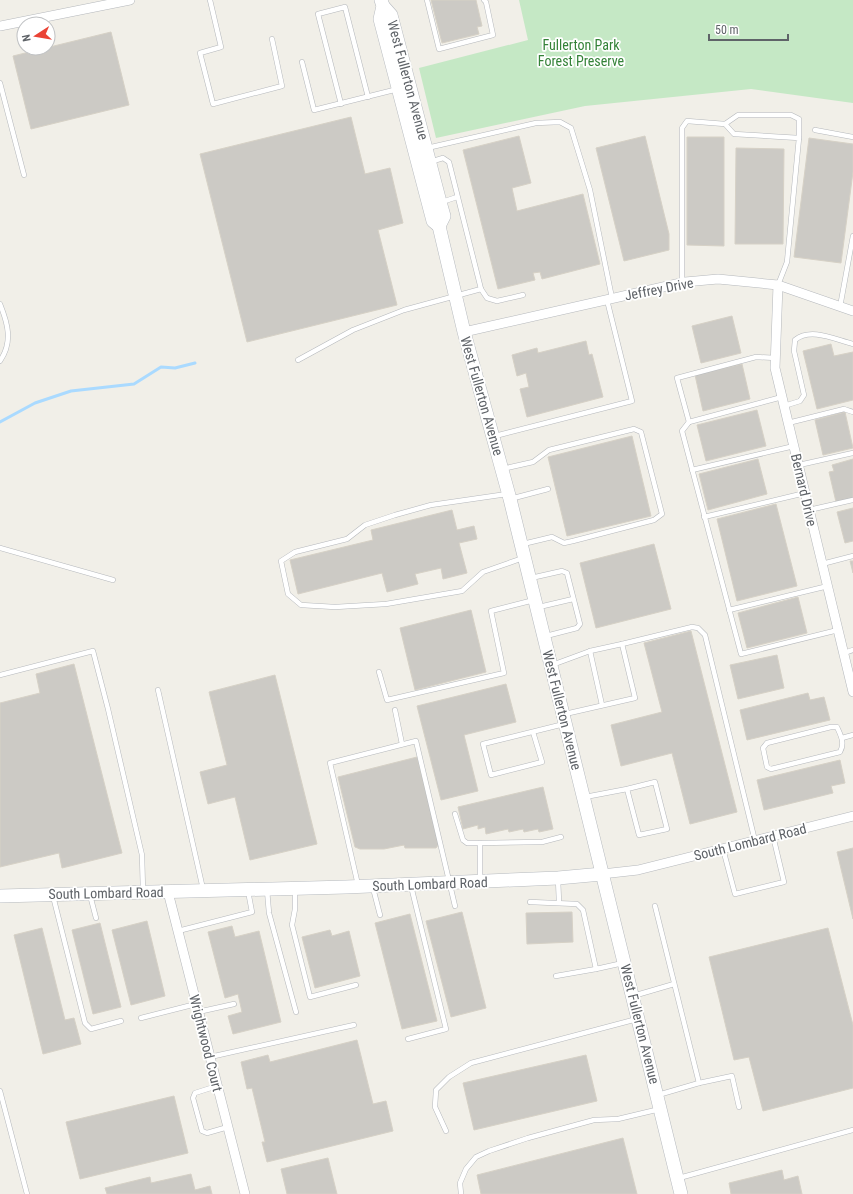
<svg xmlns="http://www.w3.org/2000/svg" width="853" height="1194" viewBox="0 0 853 1194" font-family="'Roboto Condensed',sans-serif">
<rect width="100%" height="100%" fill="#f1efe8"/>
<path fill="#c5e8c5" d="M519 0H853V103L751 89 585 106 436 138 419 68 528 40Z"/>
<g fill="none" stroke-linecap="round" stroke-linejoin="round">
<path stroke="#aadaff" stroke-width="3" d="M0 422 35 403 71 391 134 384 161 367 175 368 195 363"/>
</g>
<g fill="#cccac5" stroke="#d6d1c6">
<path d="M431 0H476L482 26 477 27 479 34 442 43Z"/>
<path d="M111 32 129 105 31 129 13 56Z"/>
<path d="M351 117 365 174 390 168 403 223 378 230 397 305 247 342 200 154Z"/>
<path d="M519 136 531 183 512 188 517 211 583 194 600 264 542 279 540 272 533 273 535 280 498 289 463 150Z"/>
<path d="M645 136 669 234V250L624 261 596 148Z"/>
<path d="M687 137H724V246L687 245Z"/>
<path d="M809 138 853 144V172L841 263 794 257Z"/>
<path d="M736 148 784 149 783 244H735Z"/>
<path d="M732 316 741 353 701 363 692 326Z"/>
<path d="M586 341 589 355 592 354 603 397 527 417 520 389 529 387 526 373 517 376 512 355 537 348 538 353Z"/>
<path d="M831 344 834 356 853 352V400L817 409 803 351Z"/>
<path d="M742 364 750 399 703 411 695 375Z"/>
<path d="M757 410 766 446 706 461 697 425Z"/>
<path d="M845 412 853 448 823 455 815 420Z"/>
<path d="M632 436 651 516 567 536 548 457Z"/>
<path d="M758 459 767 494 708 510 699 474Z"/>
<path d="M853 459V498L836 502 829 472 834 471 832 465Z"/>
<path d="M776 504 797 586 737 601 717 519Z"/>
<path d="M853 508V541L845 543 837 512Z"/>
<path d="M452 510 457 530 474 526 477 539 459 543 467 573 443 579 441 568 415 574 418 584 387 592 382 573 298 594 290 560 373 540 371 530Z"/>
<path d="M654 544 671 609 596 628 580 563Z"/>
<path d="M850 561H853V573Z"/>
<path d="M798 597 807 633 747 648 738 613Z"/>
<path d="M471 610 486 672 415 690 400 628Z"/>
<path d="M691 631 737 812 690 824 672 753 621 766 611 725 662 712 644 643Z"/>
<path d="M777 655 784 688 738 699 730 665Z"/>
<path d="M74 664 122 853 62 868 59 853 0 867V703L40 693 36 674Z"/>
<path d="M275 675 317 844 250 860 235 797 208 804 200 772 227 765 209 692Z"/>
<path d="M506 684 516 722 464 735 478 791 441 800 417 706Z"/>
<path d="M808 693 810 700 824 697 830 720 747 740 740 710Z"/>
<path d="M417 757 439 844 436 848H405L404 845 384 849H360L355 847 338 777Z"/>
<path d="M840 760 845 783 831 786 833 793 764 810 757 780Z"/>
<path d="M543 787 553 829 539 832 538 829 524 832 523 829 509 832 508 829 486 834 485 827 478 829V825L463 829 458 807Z"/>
<path d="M853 848V919L837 852Z"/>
<path d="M462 912 486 1008 451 1017 426 921Z"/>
<path d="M572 912 573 942 527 944 526 913Z"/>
<path d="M410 914 437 1021 402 1029 375 923Z"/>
<path d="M147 921 165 996 131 1005 112 930Z"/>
<path d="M100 923 121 1007 93 1014 72 930Z"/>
<path d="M232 926 235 937 259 931 281 1022 233 1034 228 1016 242 1012 238 994 225 998 208 932Z"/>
<path d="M42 928 65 1020 74 1018 81 1044 43 1054 14 935Z"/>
<path d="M828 928 853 1025V1088L763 1111 749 1057 734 1060 709 957Z"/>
<path d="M330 930 332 936 349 931 360 976 315 988 302 937Z"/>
<path d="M357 1040 373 1104 386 1101 393 1131 267 1162 262 1142H265L252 1088 247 1089 241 1062 268 1055 270 1062Z"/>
<path d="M586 1055 597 1101 474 1130 463 1083Z"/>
<path d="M174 1096 188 1153 80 1179 66 1122Z"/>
<path d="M623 1138 637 1194H481L477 1175Z"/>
<path d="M328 1158 337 1194H287L281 1169Z"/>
<path d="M782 1170 784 1180 798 1176 802 1194H731L729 1183Z"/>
<path d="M191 1174 195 1190 210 1186 212 1194H107L105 1188 150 1177 151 1183Z"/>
</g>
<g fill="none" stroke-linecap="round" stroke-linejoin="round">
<defs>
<g id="lane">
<path d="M210 0 221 47 200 53 213 104 282 86 272 39"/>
<path d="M427 0 439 49 493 35 486 2 484 0"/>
<path d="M302 62 314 110 398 89"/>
<path d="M0 83 24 175"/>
<path d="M341 104 318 14 345 7 368 97"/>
<path d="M725 124 738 115H791L799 119V138"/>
<path d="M815 130 853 137"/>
<path d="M427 148 536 123 560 122 571 128 590 190 612 298"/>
<path d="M442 202 457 197"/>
<path d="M682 283V128L687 121 725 124 734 134 799 138 787 262 778 285"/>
<path d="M481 289 487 298 497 301 523 295"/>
<path d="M0 304C8 324 13 342 0 361"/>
<path d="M840 307 853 236"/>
<path d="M776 358 756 357 677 378 689 422 682 431 741 654 838 630"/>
<path d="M298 360 353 330 404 310 481 289 449 162 443 158 430 162"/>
<path d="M784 406 800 401 804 395 794 351 795 340C811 327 836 340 853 344"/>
<path d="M689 422 782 397"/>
<path d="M788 423 844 409 853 412"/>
<path d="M495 436 632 401 607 300"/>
<path d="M799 465 853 453"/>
<path d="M502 469 533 462 549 450 634 429 641 432 662 514 654 520 573 541 564 543 552 537 523 544"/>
<path d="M692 470 794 446"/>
<path d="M507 494 431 505 395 515 365 525 347 539 295 552 281 561 288 594 301 605 335 607 386 604 462 591 483 572 523 558"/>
<path d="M510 499 548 489"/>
<path d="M809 510 853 500"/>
<path d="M704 517 805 493"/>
<path d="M0 548 113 580"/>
<path d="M822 564 853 556"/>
<path d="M531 578 562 571 567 573 580 624 577 628 546 636"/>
<path d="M539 607 573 599"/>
<path d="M729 610 828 586"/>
<path d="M622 644 692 627 698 628 705 635 755 841"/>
<path d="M590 651 602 705"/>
<path d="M844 653 853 650"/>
<path d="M552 665 590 651 622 644 635 698 565 714"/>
<path d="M379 672 387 700 504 673 491 611 534 600"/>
<path d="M0 675 93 651 108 709 142 855 143 891"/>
<path d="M158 690 203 889"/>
<path d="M395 710 402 744"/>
<path d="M831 727H837C841 736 845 743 840 752L771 769 767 767 763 748 767 743Z"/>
<path d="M533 732 542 762 491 775 483 744 564 724"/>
<path d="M842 738 853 735"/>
<path d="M585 797 627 789 639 835 667 829 655 782 627 789"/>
<path d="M455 814 463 840 467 843H480V880"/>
<path d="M480 843 542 842 561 837"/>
<path d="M723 849 735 894 784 882 773 836"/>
<path d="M558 879 559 902"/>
<path d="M358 885 330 763 416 741 455 906"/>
<path d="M373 888 380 915"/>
<path d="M267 890 269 913 296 1012"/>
<path d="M295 890V909L292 925 310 997 356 985"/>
<path d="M90 895 96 918"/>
<path d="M53 896 85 1023 91 1029 121 1021"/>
<path d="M530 902 577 904 583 910 596 969 623 963"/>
<path d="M655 906 699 1083 658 1095"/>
<path d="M178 931 252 912 248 891"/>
<path d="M556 976 596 969"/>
<path d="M633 996 674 984"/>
<path d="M198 1012 234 1004"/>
<path d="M141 1018 196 1004"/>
<path d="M408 1039 446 1029 411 886"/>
<path d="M210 1057 354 1025"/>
<path d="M699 1083 732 1076 739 1107"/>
<path d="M217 1086 195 1093 193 1098 202 1131 207 1133 228 1127"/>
<path d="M0 1091 27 1194"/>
<path d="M446 1131 435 1107 436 1090 449 1077 471 1063 637 1019"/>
<path d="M679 1178 853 1130"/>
<path d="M461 1194 460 1183 466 1169 476 1157 489 1151 528 1138 594 1120 618 1119 660 1109"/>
</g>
<g id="street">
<path d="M0 26 130 0"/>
<path d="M778 285 775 368 853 692"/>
<path d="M464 332 685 282 718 279 778 285 853 311"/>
<path d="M602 874 638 870 853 816"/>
<path d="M168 892 245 1194"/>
</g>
<g id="secondary">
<path d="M381 0 383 6 380 19 433 221 439 226"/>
<path d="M383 6 391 15 440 202 444 216 439 226 464 332 510 499 681 1194"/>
<path d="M0 896 346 887 558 878 602 874"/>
</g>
</defs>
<use href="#lane" stroke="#b5b8bc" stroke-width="5.5"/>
<use href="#street" stroke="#b5b8bc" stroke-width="10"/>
<use href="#secondary" stroke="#b6babf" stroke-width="14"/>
<use href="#lane" stroke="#fff" stroke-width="4.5"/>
<use href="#street" stroke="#fff" stroke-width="9"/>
<use href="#secondary" stroke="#fff" stroke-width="13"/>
</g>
<g text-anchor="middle" stroke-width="3.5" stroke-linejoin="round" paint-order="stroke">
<g font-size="14" fill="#348238" stroke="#fff">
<text x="581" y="50">Fullerton Park<tspan x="581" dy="16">Forest Preserve</tspan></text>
</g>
<g font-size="14" fill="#5f6368" stroke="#fff">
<text transform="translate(408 80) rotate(75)" y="5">West Fullerton Avenue</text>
<text transform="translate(659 289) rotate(-11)" y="5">Jeffrey Drive</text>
<text transform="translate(482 396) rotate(74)" y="5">West Fullerton Avenue</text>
<text transform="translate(804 490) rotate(77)" y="5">Bernard Drive</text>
<text transform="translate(562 710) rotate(76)" y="5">West Fullerton Avenue</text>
<text transform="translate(750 842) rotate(-14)" y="5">South Lombard Road</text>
<text transform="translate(430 884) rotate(-2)" y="5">South Lombard Road</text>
<text transform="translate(106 893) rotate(-1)" y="5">South Lombard Road</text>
<text transform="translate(640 1024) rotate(76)" y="5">West Fullerton Avenue</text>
<text transform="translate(206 1043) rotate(76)" y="5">Wrightwood Court</text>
</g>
</g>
<g transform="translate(36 36) rotate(258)"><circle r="19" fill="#ffffff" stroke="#bfc1c3"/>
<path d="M0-3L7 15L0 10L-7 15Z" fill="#ea4335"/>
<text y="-6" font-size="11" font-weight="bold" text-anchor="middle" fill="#5f6368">N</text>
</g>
<path d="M709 34v6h79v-6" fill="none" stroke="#5f6368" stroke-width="2"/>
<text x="715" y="34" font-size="12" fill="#5f6368" stroke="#ffffff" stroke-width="3" paint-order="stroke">50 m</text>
</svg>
